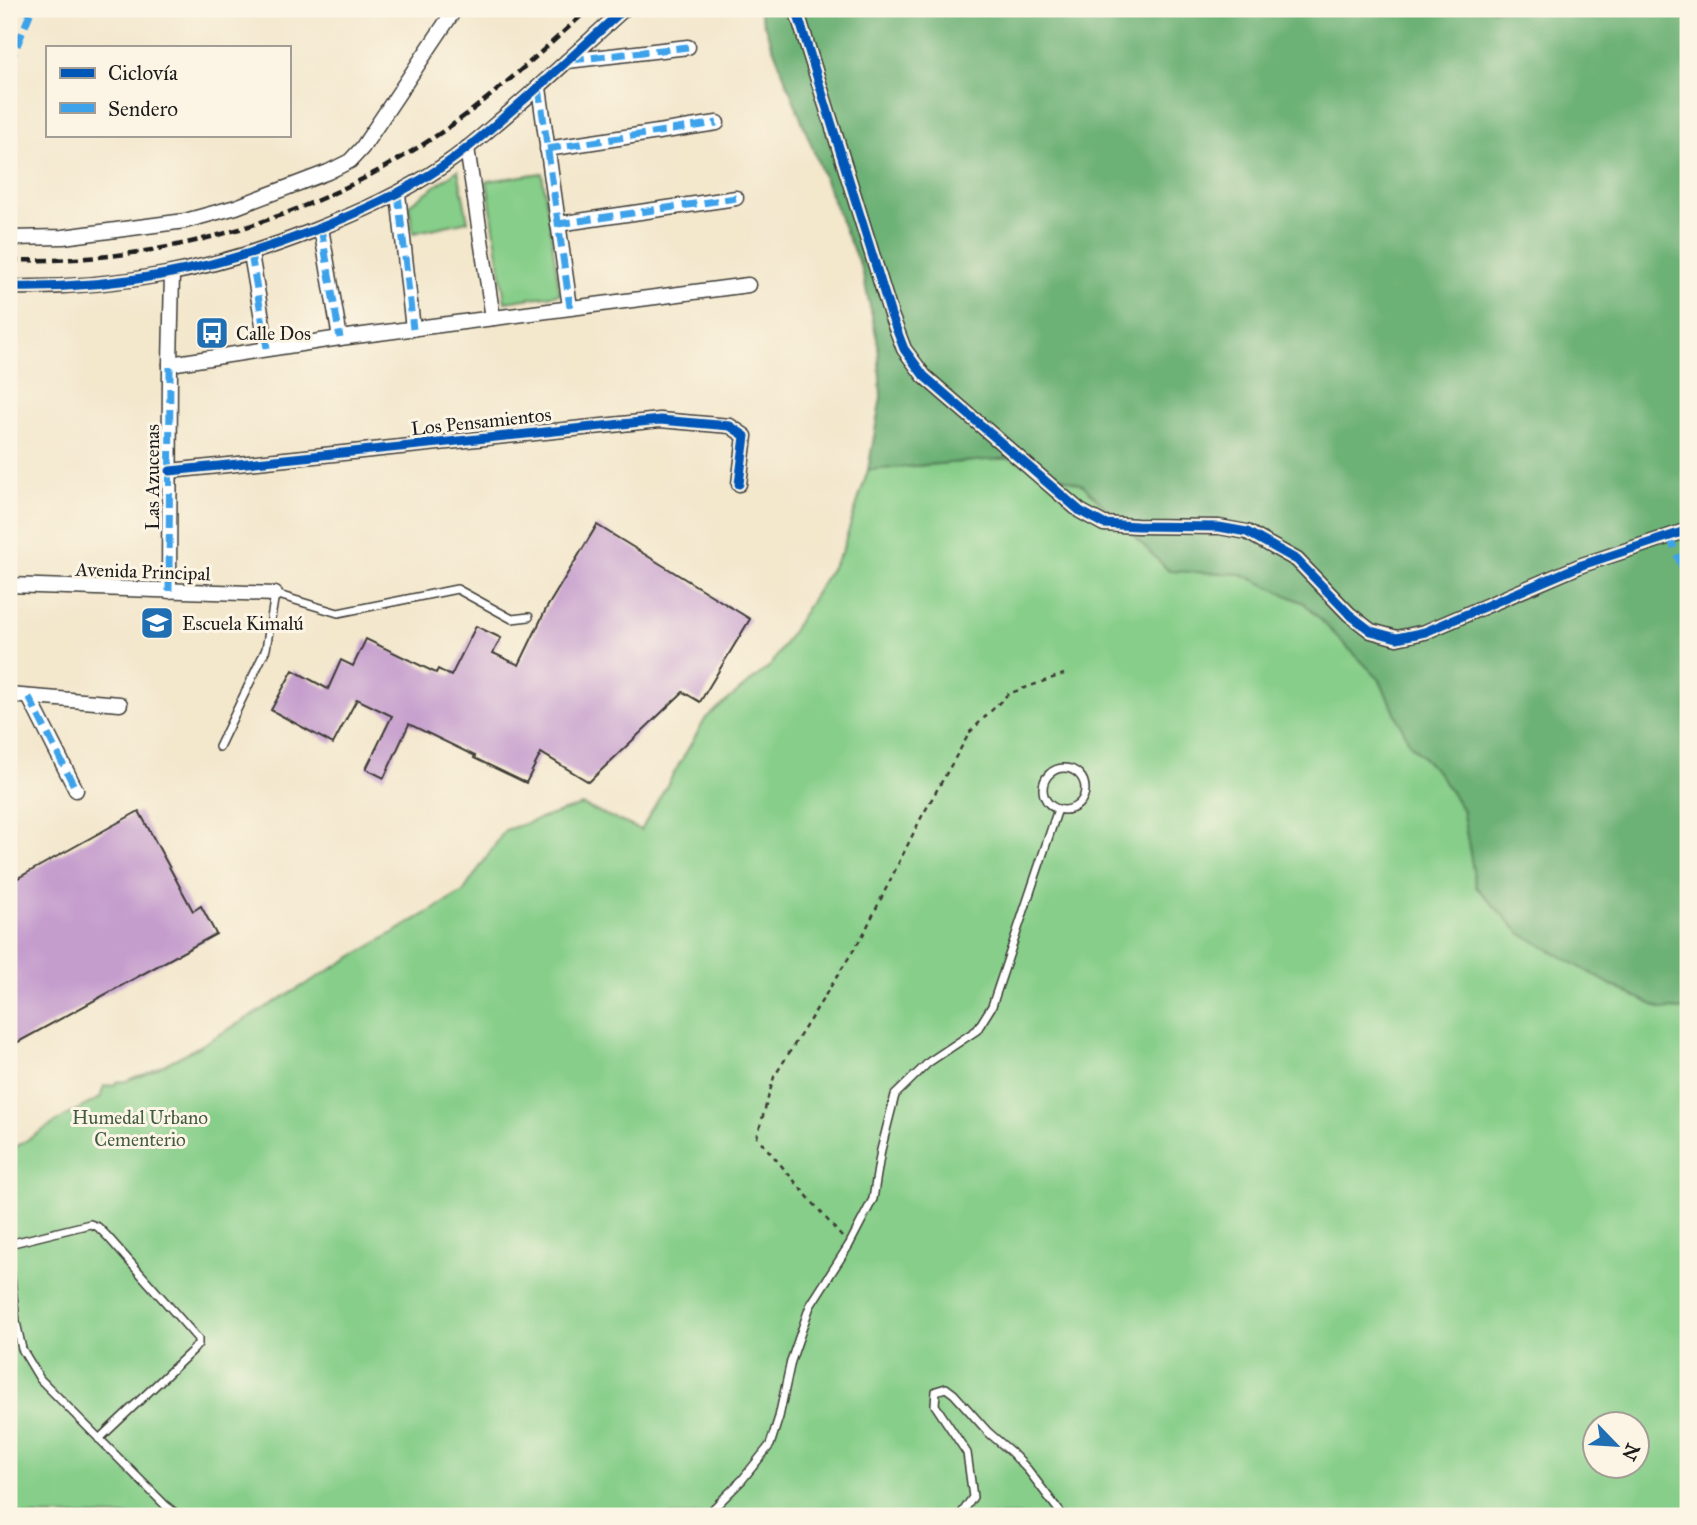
<svg xmlns="http://www.w3.org/2000/svg" width="1697" height="1525" viewBox="0 0 1697 1525" font-family="'IM FELL Great Primer',serif">
<rect width="100%" height="100%" fill="#fcf5e5"/>
<filter id="ink" filterUnits="userSpaceOnUse"><feTurbulence type="fractalNoise" baseFrequency=".0143" numOctaves="2"/><feDisplacementMap in="SourceGraphic" scale="14" xChannelSelector="R" yChannelSelector="G"/><feConvolveMatrix kernelMatrix="1 2 1 2 8 2 1 2 1" color-interpolation-filters="sRGB"/></filter>
<filter id="wash" filterUnits="userSpaceOnUse"><feTurbulence type="fractalNoise" baseFrequency=".00686" numOctaves="4" result="noise"/><feDisplacementMap in="SourceGraphic" scale="28" xChannelSelector="R" yChannelSelector="G"/><feGaussianBlur stdDeviation="1.57" result="paint"/><feColorMatrix in="noise" values="0 0 0 0 0 0 0 0 0 0 0 0 0 0 0 0 0 1.4 0 .05"/><feComposite in="paint" operator="in"/></filter>
<g filter="url(#wash)">
<rect width="100%" height="100%" fill="#f3e7cc"/>
<g fill="#86ce89" stroke="#517552" stroke-width="2" fill-rule="evenodd">
<path d="M458 170 468 221 413 233 409 205Z"/>
<path d="M542 173 560 294 505 302 487 181Z"/>
<path d="M1009 458 1092 470 1314 588 1688 986V1516H9V1151L69 1114 100 1098 104 1086 114 1085 116 1082 126 1081 135 1077 146 1074 198 1047 463 892 505 830 582 805 641 830 706 718 771 665 842 551 868 470ZM1596 1424H1638V1466H1596Z"/>
</g>
<path fill="#6cb175" stroke="#446648" stroke-width="2" d="M758 9H1688V1009L1687 1010 1662 1009 1615 987 1520 933 1476 887 1462 809 1438 773 1410 744 1379 679 1304 603 1241 574 1169 571 1083 485 1010 458 868 470 881 397 878 344 862 270 845 231Z"/>
<g id="blocks">
<g fill="#c59dcd">
<path d="M597 525 750 619 700 702 683 692 589 782 541 753 526 783 474 758 475 756 409 724 384 778 366 769 392 716 357 699 333 744 271 710 293 670 328 689 341 660 353 666 366 639 436 673 438 669 451 676 476 626 501 638 493 653 519 665 546 609Z"/>
<path d="M139 811 193 911 201 906 216 934 9 1047V883Z"/>
</g>
</g>
</g>
<g filter="url(#ink)">
<use href="#blocks" fill-opacity="0" stroke="#3c3a36" stroke-width="2"/>
<g fill="none" stroke-linecap="round" stroke-linejoin="round">
<defs>
<g id="lane">
<path d="M219 747 266 649 275 594 338 613 457 589 512 619 529 617"/>
<circle cx="1064" cy="789" r="21"/>
<path d="M9 1244 90 1224 98 1227 108 1237 198 1339V1344L194 1349 99 1439"/>
<path d="M9 1260 16 1322 22 1349 40 1379 165 1505 179 1516"/>
<path d="M706 1516 742 1480 770 1445 779 1417 791 1361 810 1306 849 1245 873 1199 881 1150 895 1095 929 1062 977 1030 992 1006 1058 809"/>
<path d="M960 1516 973 1497 967 1453 935 1405 936 1391 946 1388 954 1394 988 1432 1011 1452 1028 1470 1063 1516"/>
</g>
<g id="street">
<path d="M796 9 891 315 904 349 924 376 1080 511 1104 524 1137 526 1219 527 1247 532 1297 560 1349 614 1371 631 1397 638 1425 632 1582 565 1688 530"/>
<path d="M567 61 688 47"/>
<path d="M539 88 570 307"/>
<path d="M467 148 493 318"/>
<path d="M547 149 717 123"/>
<path d="M398 194 413 329"/>
<path d="M558 224 736 198"/>
<path d="M321 228 340 338"/>
<path d="M9 238 63 237 185 221 236 207 328 172 350 161 362 148 455 9"/>
<path d="M251 254 267 348"/>
<path d="M9 287C118 289 214 270 315 230 360 212 403 193 443 166 462 153 480 138 497 123 541 86 582 47 624 9"/>
<path d="M170 364 340 338 748 285"/>
<path d="M170 471 660 420 730 426 745 436 739 484"/>
<path d="M9 585 275 594"/>
<path d="M169 591 170 364 172 274"/>
<path d="M9 695 120 704"/>
<path d="M29 697 76 790"/>
</g>
</defs>
<use href="#lane" stroke="#3c3a36" stroke-width="10"/>
<use href="#street" stroke="#3c3a36" stroke-width="17"/>
<path stroke="#3c3a36" stroke-width="2.5" stroke-dasharray="5 5" stroke-linecap="butt" d="M842 1237 757 1137 774 1077 863 935 921 818 970 732 1008 694 1064 674"/>
<use href="#lane" stroke="#fff" stroke-width="7"/>
<use href="#street" stroke="#fff" stroke-width="14"/>
<path stroke="#1c1c1c" stroke-width="4.5" stroke-dasharray="10 5" stroke-linecap="butt" d="M9 260C167 265 322 216 452 125 501 90 544 49 589 9"/>
<g stroke="#3da2ea" stroke-width="7" stroke-dasharray="14 7" stroke-linecap="butt">
<path d="M571 60 688 47"/>
<path d="M9 65 32 9"/>
<path d="M539 88 570 307"/>
<path d="M547 149 717 123"/>
<path d="M398 194 413 329"/>
<path d="M558 224 736 198"/>
<path d="M321 228 340 338"/>
<path d="M251 254 267 348"/>
<path d="M1669 535 1688 582"/>
<path d="M169 591 170 364"/>
<path d="M29 697 76 790"/>
</g>
<defs>
<g id="cycleway">
<path d="M796 9 891 315 904 349 924 376 1080 511 1104 524 1137 526 1219 527 1247 532 1297 560 1349 614 1371 631 1397 638 1425 632 1582 565 1688 530"/>
<path d="M9 287C118 289 214 270 315 230 360 212 403 193 443 166 462 153 480 138 497 123 541 86 582 47 624 9"/>
<path d="M170 471 660 420 730 426 745 436 739 484"/>
</g>
</defs>
<use href="#cycleway" stroke="#fcf5e5" stroke-width="13"/>
<use href="#cycleway" stroke="#0057b8" stroke-width="9"/>
</g>
</g>
<defs>
<symbol id="bus-square" viewBox="-11 -11 22 22"><rect x="-9" y="-9" width="18" height="18" rx="4" fill="#1f6fb2" stroke="#fcf5e5"/><path d="M-5-6H5V4H4V6H2V4H-2V6H-4V4H-5ZM-3.5-4V0h7V-4ZM-3.5 1.2v1.5H-2V1.2ZM2 1.2v1.5H3.5V1.2Z" fill="#fff"/></symbol>
<symbol id="school-square" viewBox="-11 -11 22 22"><rect x="-9" y="-9" width="18" height="18" rx="4" fill="#1f6fb2" stroke="#fcf5e5"/><path d="M0-5L7-2L0 1L-7-2ZM-4 1L0 2.5L4 1V4Q0 6-4 4Z" fill="#fff"/></symbol>
</defs>
<g fill-rule="evenodd">
<use href="#bus-square" x="193" y="314" width="38" height="38"/>
<use href="#school-square" x="138" y="604" width="38" height="38"/>
</g>
<g text-anchor="middle" stroke-width="6" stroke-linejoin="round" paint-order="stroke">
<g font-size="19" fill="#1c1c1c" stroke="#fcf5e5" text-anchor="start">
<text x="236" y="340">Calle Dos</text>
<text x="182" y="630">Escuela Kimalú</text>
</g>
<g font-size="19" fill="#1c1c1c" stroke="#fcf5e5">
<text transform="translate(481 421) rotate(-6)" y="7">Los Pensamientos</text>
<text transform="translate(152 477) rotate(-90)" y="7">Las Azucenas</text>
<text transform="translate(143 571) rotate(2)" y="7">Avenida Principal</text>
</g>
<g font-size="19" fill="#415a42" stroke="#fcf5e5">
<text x="140" y="1124">Humedal Urbano<tspan x="140" dy="22">Cementerio</tspan></text>
</g>
</g>
<rect width="1697" height="1525" fill="none" stroke="#fcf5e5" stroke-width="35"/>
<rect x="46" y="46" width="245" height="91" fill="#fcf5e5" stroke="#a29e95" stroke-width="2"/>
<rect x="60" y="68" width="35" height="10" fill="#0057b8" stroke="#a29e95" stroke-width="2"/>
<text x="108" y="80" font-size="21" fill="#1c1c1c">Ciclovía</text>
<rect x="60" y="103" width="35" height="10" fill="#3da2ea" stroke="#a29e95" stroke-width="2"/>
<text x="108" y="116" font-size="21" fill="#1c1c1c">Sendero</text>
<g transform="translate(1616 1445) rotate(115)"><circle r="33" fill="#fcf5e5" stroke="#a29e95" stroke-width="2"/>
<path d="M0-5L12 26L0 18L-12 26Z" fill="#1f6fb2"/>
<text y="-10" font-size="19" font-weight="bold" text-anchor="middle" fill="#1c1c1c">N</text>
</g>
</svg>
